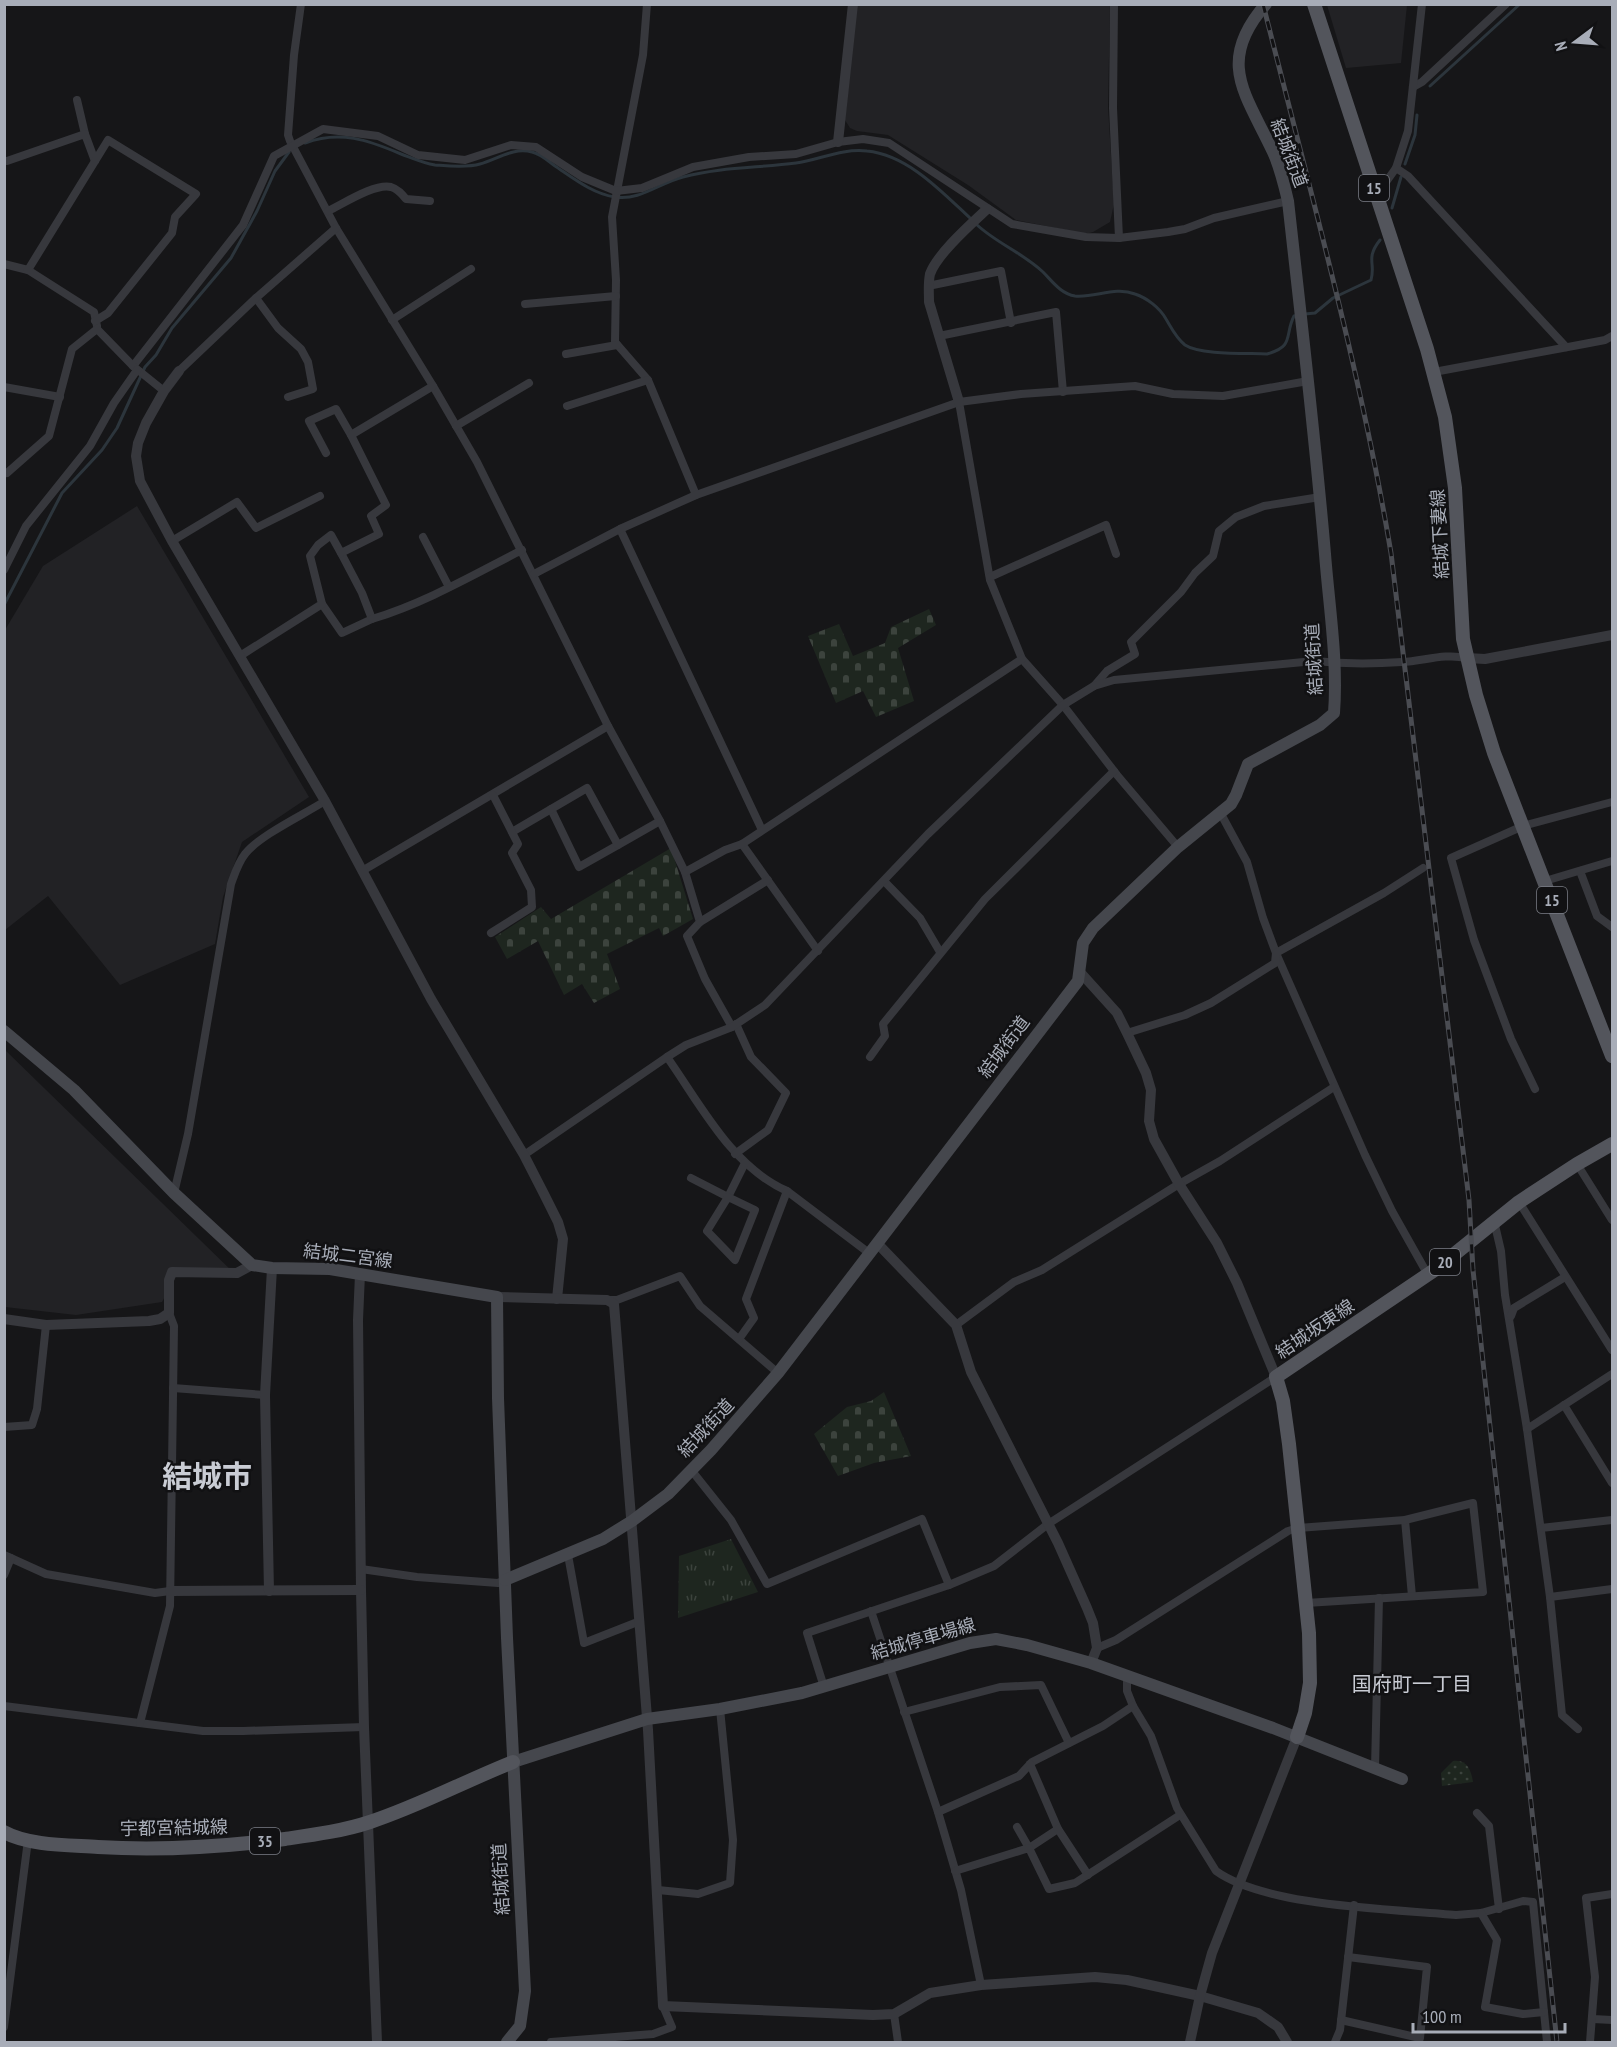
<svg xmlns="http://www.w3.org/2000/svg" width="1617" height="2047" viewBox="0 0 1617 2047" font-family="'PT Sans Narrow','Noto Sans JP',sans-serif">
<defs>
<pattern id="grass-dots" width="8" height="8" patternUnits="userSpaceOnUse" patternTransform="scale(1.5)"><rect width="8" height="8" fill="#1e261f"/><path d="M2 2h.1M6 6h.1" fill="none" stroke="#3c433d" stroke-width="1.8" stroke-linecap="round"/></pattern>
<pattern id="cemetery-stones" width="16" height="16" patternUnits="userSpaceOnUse" patternTransform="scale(1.5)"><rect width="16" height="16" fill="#1e261f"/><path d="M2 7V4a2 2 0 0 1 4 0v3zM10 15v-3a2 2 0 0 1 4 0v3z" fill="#3c433d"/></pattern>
<pattern id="park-tufts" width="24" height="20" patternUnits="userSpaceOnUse" patternTransform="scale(1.5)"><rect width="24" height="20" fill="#1e261f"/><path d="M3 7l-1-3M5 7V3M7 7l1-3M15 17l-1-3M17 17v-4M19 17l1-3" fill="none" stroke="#3c433d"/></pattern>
</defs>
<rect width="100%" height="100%" fill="#161618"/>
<g fill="#222225">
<path d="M857 5H1110L1108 107 1114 204 1110 222 1093 232 1086 234 1016 220 968 185 888 135 857 131 850 128 845 120Z"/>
<path d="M1327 5H1407L1401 63 1346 68Z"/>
<path d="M137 506 309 797 242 842 223 897 215 944 120 985 48 896 5 930V630L43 566Z"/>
<path d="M4 1049 238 1277H176L162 1302 76 1315 5 1307Z"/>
</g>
<path fill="url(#grass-dots)" d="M1453 1761C1467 1759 1471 1770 1473 1782L1442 1786 1441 1773Z"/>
<g fill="url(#cemetery-stones)">
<path d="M929 609 936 625 898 648 914 701 876 717 863 691 836 703 808 636 839 624 853 656 885 643 891 627Z"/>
<path d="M671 848 693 919 663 936 659 928 607 954 620 989 594 1003 582 984 564 995 538 941 507 959 495 937 541 907 551 919Z"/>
<path d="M884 1392 911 1456 874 1463 838 1476 814 1434 847 1407 871 1401Z"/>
</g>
<path fill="url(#park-tufts)" d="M731 1539 758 1592 678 1618 679 1556Z"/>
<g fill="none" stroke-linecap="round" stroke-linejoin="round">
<g stroke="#2c353c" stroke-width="3">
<path d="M1430 86 1520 4"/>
<path d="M305 143C340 130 368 140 401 154 412 158 423 163 435 165 449 166 467 168 480 164 498 159 513 147 532 152 541 154 548 161 555 166 573 178 593 194 615 197 640 201 659 183 683 177 720 167 758 168 796 163 819 160 842 148 867 151 908 155 942 192 971 219"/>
<path d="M1405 164 1415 135 1417 115"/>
<path d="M1392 208 1401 177"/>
<path d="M976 224C996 243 1023 253 1043 272 1052 281 1061 294 1075 296 1095 298 1115 286 1135 294 1147 298 1160 308 1166 319 1172 329 1176 338 1185 345 1200 355 1248 353 1267 354 1295 346 1284 336 1294 316L1298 315"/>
<path d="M1305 314 1315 313 1333 298 1371 280C1376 263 1365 259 1380 240"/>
<path d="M4 605 62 493 102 450 117 428 145 367 156 355 172 328 231 258 257 211 275 171 289 152"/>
</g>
<g stroke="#37383d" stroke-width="8">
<path d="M301 4 294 55 288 135 290 141 336 228 433 386 477 462 608 726 660 821 685 872 700 922 687 936 705 979 732 1027"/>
<path d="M647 4 643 55 612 217 616 280 615 342 648 380 696 495"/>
<path d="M1114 4 1113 108 1119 238"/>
<path d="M1413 87 1422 82 1506 4"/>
<path d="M77 100 85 134"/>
<path d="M7 161 85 134 95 161"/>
<path d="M1396 168 1408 176 1566 347"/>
<path d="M1374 188 1386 182 1396 168 1408 131 1422 4"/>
<path d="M328 211C343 204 375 183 391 187 398 189 402 194 406 199L430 201"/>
<path d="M4 264 28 270 94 312 97 326"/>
<path d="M28 270 108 140 196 194 175 217 172 233 108 313 95 321"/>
<path d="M928 286 1001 271 1011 323"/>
<path d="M256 298 278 328 301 349 308 362 313 389 288 397"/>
<path d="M525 304 616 296"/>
<path d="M392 320 471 269"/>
<path d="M939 336 1056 312 1063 392"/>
<path d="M566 354 617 345"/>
<path d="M133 366 243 225 274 156 323 129 378 136 418 155 465 160 511 145 536 147 582 177 616 191 642 188 693 167 749 157 796 154 838 142 863 139 889 143 1012 224 1086 237 1119 238 1168 232 1185 229 1214 218 1288 201"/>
<path d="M179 371 256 298 336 228"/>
<path d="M1434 372 1584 344 1605 340 1612 336"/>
<path d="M4 387 60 397"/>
<path d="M959 402 990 580 1022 659 1063 705 1117 775 1178 847"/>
<path d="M567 406 648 380"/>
<path d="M456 426 529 383"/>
<path d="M326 453 309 421 336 409 351 435"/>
<path d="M7 473 49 436 72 349 97 329 133 366 164 391"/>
<path d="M620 529 762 830"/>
<path d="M423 537 449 587"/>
<path d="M172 541 237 502 256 528 320 496"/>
<path d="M4 570 26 526 90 446 114 403 137 370"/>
<path d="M534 574 620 529 696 495 959 402 1021 394 1135 386 1173 394 1223 396 1308 381"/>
<path d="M990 577 1106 525 1116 554"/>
<path d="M322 604 342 633 372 619 362 593 341 553"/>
<path d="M372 619C425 603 473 575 522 550"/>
<path d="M240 656 322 604 310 556 318 545 331 535 341 553 379 534 371 516 386 505 351 435 433 386"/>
<path d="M1094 686 1107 671 1135 654 1131 642 1181 592 1195 573 1213 556 1219 531 1236 517 1264 506 1320 497"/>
<path d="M551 809 579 867 618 845"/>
<path d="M1221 814 1247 862 1263 918 1276 953 1365 1155 1392 1211 1428 1275"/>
<path d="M512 832 587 788 618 845 660 821"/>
<path d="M742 844 818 951"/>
<path d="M362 871 608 726"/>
<path d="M1580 871 1597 916 1612 927"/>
<path d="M685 872 725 850 742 844 1022 659"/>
<path d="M884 881 920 918 940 952"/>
<path d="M1545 881 1612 861"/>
<path d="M700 922 768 880"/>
<path d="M491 933 532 907 531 890 512 853 518 844 493 795"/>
<path d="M1127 1033 1185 1015 1211 1003 1275 963 1276 953 1384 893 1423 868"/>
<path d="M667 1057C701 1105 731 1166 787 1191L869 1253"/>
<path d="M870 1057 885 1036 883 1024 985 899 1114 771"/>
<path d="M1535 1089 1511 1039 1474 940 1451 858 1523 826 1612 802"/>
<path d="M735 1154 768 1130 786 1093 751 1057 736 1024"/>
<path d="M524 1155 667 1057 686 1045 732 1027 765 1005 928 834 1063 705 1094 686 1114 680 1314 661C1343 664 1373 664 1402 662 1424 661 1444 653 1467 658"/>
<path d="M1577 1164 1612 1220"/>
<path d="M691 1178 728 1197 745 1163"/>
<path d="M174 1193 188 1134 231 884C235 873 238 863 245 854 260 835 303 815 325 801"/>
<path d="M728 1197 755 1210 735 1260 707 1231Z"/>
<path d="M1519 1202 1612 1350"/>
<path d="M1494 1221 1501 1251 1505 1295 1527 1429 1550 1597 1562 1715 1578 1729"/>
<path d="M610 1300H617L680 1276 700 1306 778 1373"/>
<path d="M1511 1316 1514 1308 1565 1277"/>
<path d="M956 1325 1014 1282 1042 1270 1179 1184 1220 1161 1334 1087"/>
<path d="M739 1339 754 1318 746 1299 787 1191"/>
<path d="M173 1388 265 1395"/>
<path d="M1564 1405 1612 1483"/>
<path d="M4 1427 32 1425 37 1409 46 1325"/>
<path d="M1527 1429 1612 1374"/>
<path d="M692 1471 731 1520 767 1584 922 1519 949 1585"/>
<path d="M1405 1520 1412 1596"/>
<path d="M1541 1528 1612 1520"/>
<path d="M4 1555 46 1574 155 1593 170 1591"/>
<path d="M568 1555 584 1643 640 1621"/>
<path d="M361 1569 417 1577 498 1583 505 1580"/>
<path d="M4 1575 11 1558"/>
<path d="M1550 1597 1612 1589"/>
<path d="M871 1611 938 1812 961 1890 981 1985"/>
<path d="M1097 1648 1116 1640 1288 1531 1298 1528 1405 1520 1473 1503 1483 1592 1306 1603"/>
<path d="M1127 1676V1691L1133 1706 1151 1736 1177 1808 1216 1871C1266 1907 1394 1909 1456 1915L1481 1913 1523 1901 1533 1902 1547 2042"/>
<path d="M824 1687 807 1633 949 1585 994 1566 1048 1524 1276 1377"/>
<path d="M4 1706 203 1731H243L364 1727"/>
<path d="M904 1712 1000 1687 1041 1685 1069 1743"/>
<path d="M140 1723 170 1606 174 1326 169 1313"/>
<path d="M1375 1768 1379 1598"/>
<path d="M938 1812 1019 1776 1032 1762 1103 1726 1133 1706"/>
<path d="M1477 1813 1489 1826 1499 1909"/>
<path d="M1017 1827 1029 1848 1058 1829 1030 1764"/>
<path d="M1058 1829 1088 1875"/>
<path d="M955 1871 1029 1848 1049 1889 1075 1883 1180 1815"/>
<path d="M658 1890 698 1894 730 1883 733 1840 720 1709"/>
<path d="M1481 1913 1497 1940 1485 2007 1523 2014 1544 2012"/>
<path d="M894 2014 898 2042"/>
<path d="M1593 2019 1612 2020"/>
<path d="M1341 2020 1420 2038 1427 1967 1348 1957"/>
<path d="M4 2027 28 1840"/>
<path d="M551 2042 653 2034 672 2027 663 2006"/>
<path d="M1335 2042 1340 2030 1354 1905"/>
<path d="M1590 2042 1595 1977 1586 1898 1612 1894"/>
</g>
<g stroke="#37383d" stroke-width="10">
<path d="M838 142 853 4"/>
<path d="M179 371 164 391 146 423 138 443 136 456 140 481 172 541 325 801 431 999 524 1155 544 1194 558 1222 563 1239 557 1299"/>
<path d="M959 402 929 302C929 293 928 283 930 274 937 254 971 224 987 209"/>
<path d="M1467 658 1485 659 1612 635"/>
<path d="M1080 972 1117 1013 1127 1033 1146 1073 1151 1090 1149 1121 1154 1139 1179 1184 1217 1243 1237 1283 1276 1377"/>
<path d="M877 1243 956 1325 971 1372 1058 1543 1087 1608 1093 1623 1097 1648 1091 1663"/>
<path d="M360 1274 358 1320 361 1590 364 1727 377 2042"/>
<path d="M497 1297 607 1300 614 1304 648 1730 663 2006 873 2015 894 2014 930 1993 981 1985 1095 1977 1127 1980 1200 1996 1258 2013 1278 2027 1287 2042"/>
<path d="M4 1319 46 1325 149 1321 160 1319 169 1313V1280L172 1272 237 1273 252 1265"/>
<path d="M170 1591 361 1590"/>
<path d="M269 1591 265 1395 272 1268"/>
<path d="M1190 2042 1200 1996 1212 1953 1297 1737"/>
</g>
<g stroke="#45474d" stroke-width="12">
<path d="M4 1031 74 1090 174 1193 252 1265 272 1268 330 1269 497 1297 498 1398 507 1638 525 1991 520 2026 507 2042"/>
<path d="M505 1580 603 1539 632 1521 668 1494 711 1450 778 1373 1078 981 1083 943 1093 928 1178 847 1231 804 1236 795 1248 764 1320 725 1334 713C1338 661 1329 606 1325 554 1315 436 1301 318 1288 201 1284 184 1280 167 1273 152 1246 94 1215 62 1266 4"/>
<path d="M513 1762 647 1719 720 1709 802 1693 970 1643 996 1639 1027 1645 1091 1663 1273 1728 1402 1779"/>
</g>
<g stroke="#53555c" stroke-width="14">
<path d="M1314 4 1427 349 1445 417 1455 488 1463 639 1476 695 1494 753 1612 1056"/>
<path d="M1297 1737 1305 1713 1310 1683 1309 1633 1289 1444 1283 1401 1276 1377 1436 1269 1519 1202 1577 1164 1612 1144"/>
<path d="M4 1832C29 1846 71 1845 98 1847 162 1851 222 1847 285 1839 313 1835 343 1831 370 1822 419 1806 465 1781 513 1762"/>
</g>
<defs>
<path id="rail" d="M1263 4C1309 187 1360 368 1391 553L1469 1200 1473 1270 1557 2042"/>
</defs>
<use href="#rail" stroke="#4a4c52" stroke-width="5"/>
<use href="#rail" stroke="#111113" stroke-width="3" stroke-dasharray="9" stroke-linecap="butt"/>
</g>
<g text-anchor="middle" stroke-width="5" stroke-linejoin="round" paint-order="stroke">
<g fill="#111113" stroke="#7b7e86" stroke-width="1.5">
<rect x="1359" y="175" width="30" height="26" rx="4.5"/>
<rect x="1537" y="887" width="30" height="26" rx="4.5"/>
<rect x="1430" y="1249" width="30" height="26" rx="4.5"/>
<rect x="250" y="1828" width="30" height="26" rx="4.5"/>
</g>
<g font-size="16" font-weight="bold" fill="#a8adb8">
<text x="1374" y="194">15</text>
<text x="1552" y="906">15</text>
<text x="1445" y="1268">20</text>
<text x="265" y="1847">35</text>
</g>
<g font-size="18" fill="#a8adb8" stroke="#111113">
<text transform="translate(1289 153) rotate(69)" y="6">結城街道</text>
<text transform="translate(1440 534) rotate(-93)" y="6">結城下妻線</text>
<text transform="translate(1314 659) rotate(-93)" y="6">結城街道</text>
<text transform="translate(1004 1047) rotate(-53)" y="6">結城街道</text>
<text transform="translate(348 1256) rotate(7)" y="6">結城二宮線</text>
<text transform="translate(1315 1329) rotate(-34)" y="6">結城坂東線</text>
<text transform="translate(706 1428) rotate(-47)" y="6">結城街道</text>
<text transform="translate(923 1639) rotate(-16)" y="6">結城停車場線</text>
<text transform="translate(174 1828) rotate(-1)" y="6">宇都宮結城線</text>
<text transform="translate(501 1879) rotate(-93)" y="6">結城街道</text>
</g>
<g font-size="20" fill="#c9ccd4" stroke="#111113">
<text x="1412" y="1691">国府町一丁目</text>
</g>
<g font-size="30" font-weight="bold" fill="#c9ccd4" stroke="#111113">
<text x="207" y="1487">結城市</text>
</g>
</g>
<rect width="1617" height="2047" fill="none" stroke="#a8adb8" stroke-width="12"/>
<g transform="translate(1575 42) rotate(254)" stroke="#111113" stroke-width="4.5" paint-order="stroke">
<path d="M0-4.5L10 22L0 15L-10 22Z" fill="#a8adb8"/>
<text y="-9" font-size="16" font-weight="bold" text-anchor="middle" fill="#a8adb8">N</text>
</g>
<path d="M1413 2023v9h152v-9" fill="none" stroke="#a8adb8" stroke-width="3"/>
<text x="1422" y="2023" font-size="18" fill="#a8adb8" stroke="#111113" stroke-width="4.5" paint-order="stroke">100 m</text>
</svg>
